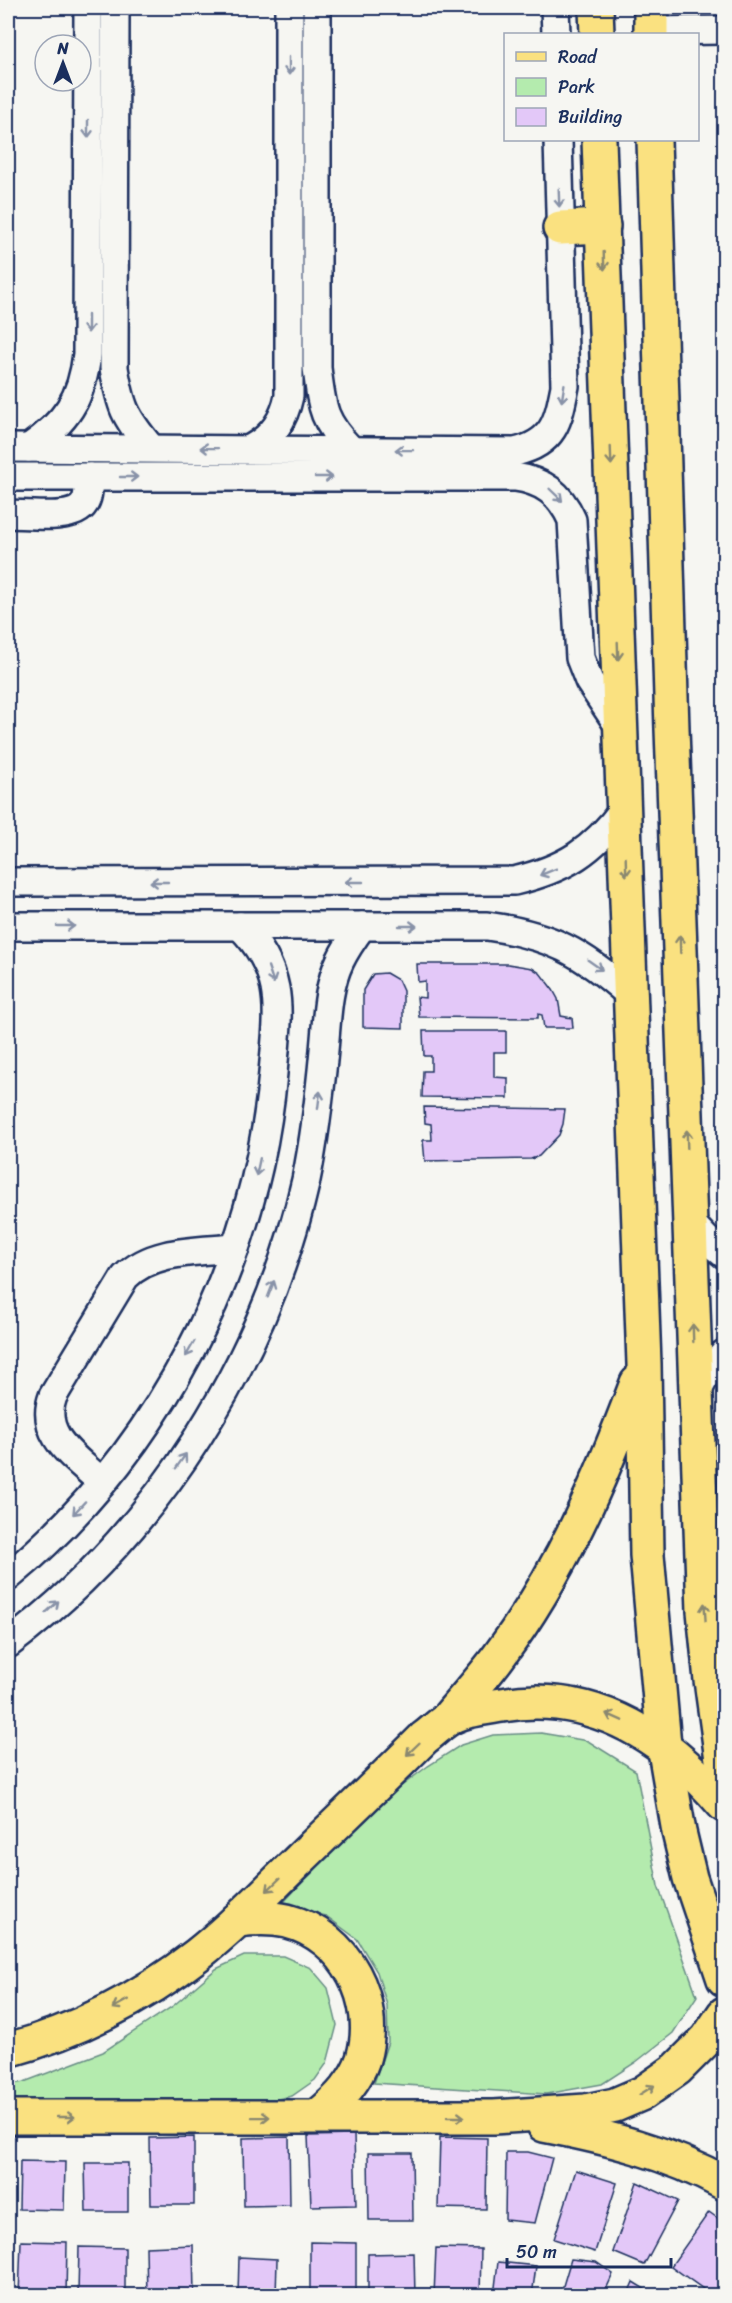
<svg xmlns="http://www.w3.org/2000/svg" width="732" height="2303" viewBox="0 0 732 2303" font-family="Sriracha,sans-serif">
<rect width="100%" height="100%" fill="#f6f6f2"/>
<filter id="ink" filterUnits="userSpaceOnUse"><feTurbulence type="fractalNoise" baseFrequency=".0167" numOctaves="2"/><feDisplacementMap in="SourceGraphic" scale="12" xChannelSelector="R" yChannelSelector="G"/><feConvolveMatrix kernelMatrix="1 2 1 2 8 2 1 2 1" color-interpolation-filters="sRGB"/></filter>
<g filter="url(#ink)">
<g fill="#b4ebae" stroke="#688d86" stroke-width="1.5">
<path d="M541 1733 588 1741 636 1771 658 1886 697 1996 673 2033 636 2062 602 2084 546 2094 374 2083 388 2042 387 2005 377 1972 357 1939 326 1916 281 1905 372 1808 428 1766 461 1745 493 1735Z"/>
<path d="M244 1956H283L311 1968 328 1988 337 2025 327 2063 315 2080 292 2096 263 2102 8 2104V2085L24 2082 103 2052 173 2006 216 1969Z"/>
</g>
<g fill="#e3c8f8" stroke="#1b2f5e" stroke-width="1.5">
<path d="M417 964H508L532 968 540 973 553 990 558 999 561 1016 572 1018 573 1028H544L542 1015 538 1014V1018L419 1017 417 997 425 998V981L418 982Z"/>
<path d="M386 973 398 980 403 991V1028L363 1027V990L373 974Z"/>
<path d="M423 1031H506V1052H494V1077L508 1078V1098L422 1097 423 1071H431V1056H424Z"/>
<path d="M424 1107 565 1109 563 1124 559 1135 539 1156 531 1159 425 1161 423 1140H432L431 1124 425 1123Z"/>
<path d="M354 2135 356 2205 311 2206 308 2136Z"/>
<path d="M194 2137V2205H151L150 2138Z"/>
<path d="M289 2137 290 2205 244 2206 243 2138Z"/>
<path d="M440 2137 487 2138 486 2209 438 2208Z"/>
<path d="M506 2152H528L552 2158 535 2223 505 2220Z"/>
<path d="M368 2153H412L413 2220H369Z"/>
<path d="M20 2161 65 2162 64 2210 19 2209Z"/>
<path d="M85 2163H128V2212H86Z"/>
<path d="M576 2170 617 2183 595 2252 554 2239Z"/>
<path d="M637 2182 678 2201 644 2265 613 2252Z"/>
<path d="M709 2212 724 2223V2289L720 2296H713L671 2266Z"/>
<path d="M21 2241 67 2242 66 2296H19Z"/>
<path d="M310 2242 356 2243V2296H310Z"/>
<path d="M193 2245 194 2296H147L146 2247Z"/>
<path d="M79 2247 125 2248V2296H78Z"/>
<path d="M436 2248 481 2249 480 2296H434Z"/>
<path d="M414 2253 415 2296H368V2254Z"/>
<path d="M239 2257 277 2259 276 2296H238Z"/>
<path d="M571 2259 596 2262 613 2274 603 2296H560Z"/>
<path d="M498 2262 536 2266 532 2296H494Z"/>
<path d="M633 2282 656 2296H627Z"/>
</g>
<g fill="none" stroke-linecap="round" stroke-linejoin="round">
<defs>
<g id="minor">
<path d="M115 8 114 368C121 407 124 416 150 447"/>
<path d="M317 8V368C322 407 322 420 350 449"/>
<path d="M555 8 556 34"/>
<path d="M651 31 724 30"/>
<path d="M8 448 515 452C554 443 558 422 565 386L558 140"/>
<path d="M29 448C66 422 82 399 87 354L88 8"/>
<path d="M252 448C273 436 284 420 289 396V8"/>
<path d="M8 477H515C543 481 560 493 572 520L580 658 589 681 621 729"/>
<path d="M8 514C26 514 74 521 84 504 89 497 88 486 89 477"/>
<path d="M8 882 514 881C565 869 593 851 624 809"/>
<path d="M8 926H487C551 935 582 952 630 995"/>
<path d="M690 1222 705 1238 724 1254"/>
<path d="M695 1396 704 1379 724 1354"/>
<path d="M102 1483C77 1458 38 1436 53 1396L125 1277C153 1249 198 1252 235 1248"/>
<path d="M8 1577C157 1454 256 1266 273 1073 278 1013 287 973 240 926"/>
<path d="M703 1579 724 1565"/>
<path d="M8 1644C156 1533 265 1361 306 1180 315 1137 320 1093 324 1050 327 1020 327 988 340 961 346 948 354 937 362 926"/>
</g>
<g id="major">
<path d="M596 8 597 34"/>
<path d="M651 8V34"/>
<path d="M599 140 644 1364 647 1555 664 1745 679 1832 690 1878 724 1979"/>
<path d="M654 140 672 729 704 1611 711 1680 724 1774"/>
<path d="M560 228 603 226"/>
<path d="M447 1719C464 1698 483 1678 499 1656 561 1573 601 1479 637 1383"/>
<path d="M237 1920C254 1918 270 1917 287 1921 347 1936 380 2002 363 2059 355 2083 337 2101 318 2116"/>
<path d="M8 2050C75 2032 142 1998 197 1955 234 1926 267 1891 300 1859 341 1819 383 1779 424 1738 431 1733 438 1726 445 1721 460 1710 484 1708 502 1705 594 1689 667 1738 724 1805"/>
<path d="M8 2117H494L586 2111 615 2105 643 2093 677 2069 707 2039 724 2014"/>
<path d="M544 2125C606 2137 668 2152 724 2183"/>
</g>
</defs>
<use href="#minor" stroke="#1b2f5e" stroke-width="32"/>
<use href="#major" stroke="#1b2f5e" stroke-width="38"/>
<use href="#minor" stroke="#f6f6f2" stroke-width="27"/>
<use href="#major" stroke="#fae180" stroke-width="33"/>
</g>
<defs><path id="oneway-shaft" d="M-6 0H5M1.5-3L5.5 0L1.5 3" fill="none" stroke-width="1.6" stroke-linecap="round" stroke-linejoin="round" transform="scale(1.5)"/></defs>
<g stroke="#8892a8">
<use href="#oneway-shaft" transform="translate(289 66) rotate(90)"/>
<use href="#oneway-shaft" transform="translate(88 129) rotate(90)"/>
<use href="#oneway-shaft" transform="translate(559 198) rotate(88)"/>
<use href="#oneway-shaft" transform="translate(88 324) rotate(90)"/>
<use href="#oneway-shaft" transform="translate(563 393) rotate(99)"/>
<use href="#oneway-shaft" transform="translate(209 448) rotate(-179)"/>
<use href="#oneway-shaft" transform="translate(404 450) rotate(-179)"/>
<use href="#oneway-shaft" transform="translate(129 477)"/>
<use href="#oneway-shaft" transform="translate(324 477)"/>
<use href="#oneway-shaft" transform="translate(556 495) rotate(44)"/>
<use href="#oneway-shaft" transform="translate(548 872) rotate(158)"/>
<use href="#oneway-shaft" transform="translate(159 882) rotate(-180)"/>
<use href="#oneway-shaft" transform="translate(354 882) rotate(-180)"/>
<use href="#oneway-shaft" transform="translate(66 926)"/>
<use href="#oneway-shaft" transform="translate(408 926)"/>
<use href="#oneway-shaft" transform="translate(595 965) rotate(35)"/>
<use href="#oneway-shaft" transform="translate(271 975) rotate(71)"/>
<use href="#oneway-shaft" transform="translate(319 1100) rotate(-83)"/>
<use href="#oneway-shaft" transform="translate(258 1167) rotate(102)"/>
<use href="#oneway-shaft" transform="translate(271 1289) rotate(-69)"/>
<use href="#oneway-shaft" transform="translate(190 1349) rotate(120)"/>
<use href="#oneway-shaft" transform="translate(181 1461) rotate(-55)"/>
<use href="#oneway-shaft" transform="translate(79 1508) rotate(133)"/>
<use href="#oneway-shaft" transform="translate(52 1607) rotate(-42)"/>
</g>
<g stroke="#8a886f">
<use href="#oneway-shaft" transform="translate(604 261) rotate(88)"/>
<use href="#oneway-shaft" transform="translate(611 456) rotate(88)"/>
<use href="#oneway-shaft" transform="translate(618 651) rotate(88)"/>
<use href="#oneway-shaft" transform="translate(626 867) rotate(88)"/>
<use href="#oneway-shaft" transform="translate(680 944) rotate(-92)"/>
<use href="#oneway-shaft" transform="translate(687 1139) rotate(-92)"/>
<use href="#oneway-shaft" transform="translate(693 1333) rotate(-92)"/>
<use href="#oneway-shaft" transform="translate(705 1612) rotate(-94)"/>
<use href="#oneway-shaft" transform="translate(614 1717) rotate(-156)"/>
<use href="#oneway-shaft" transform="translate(413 1749) rotate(136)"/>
<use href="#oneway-shaft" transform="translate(273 1885) rotate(136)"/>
<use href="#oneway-shaft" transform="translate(120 2004) rotate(151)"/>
<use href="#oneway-shaft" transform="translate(647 2090) rotate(-32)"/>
<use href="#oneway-shaft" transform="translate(66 2117)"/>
<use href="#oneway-shaft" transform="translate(261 2117) rotate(-1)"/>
<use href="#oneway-shaft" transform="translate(456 2117)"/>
</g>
</g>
<rect width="732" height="2303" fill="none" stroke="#f6f6f2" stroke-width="30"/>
<rect x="15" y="15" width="702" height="2273" fill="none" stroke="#1b2f5e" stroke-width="2" filter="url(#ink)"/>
<rect x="504" y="33" width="195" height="108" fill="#f6f6f2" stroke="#9ea6b7" stroke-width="1.5"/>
<rect x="516" y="52" width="30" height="9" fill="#fae180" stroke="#9ea6b7" stroke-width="1.5"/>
<text x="558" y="63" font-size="18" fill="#1b2f5e">Road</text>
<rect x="516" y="78" width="30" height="18" fill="#b4ebae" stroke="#9ea6b7" stroke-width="1.5"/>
<text x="558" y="93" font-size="18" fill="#1b2f5e">Park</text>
<rect x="516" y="108" width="30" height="18" fill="#e3c8f8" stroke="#9ea6b7" stroke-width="1.5"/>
<text x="558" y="123" font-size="18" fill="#1b2f5e">Building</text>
<g transform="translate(63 63)"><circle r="28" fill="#f6f6f2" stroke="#9ea6b7" stroke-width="1.5"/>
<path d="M0-4.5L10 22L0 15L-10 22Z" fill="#1b2f5e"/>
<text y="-9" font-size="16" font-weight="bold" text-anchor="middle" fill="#1b2f5e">N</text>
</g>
<path d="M507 2258v9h164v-9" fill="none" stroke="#1b2f5e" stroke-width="3"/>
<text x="516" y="2258" font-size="18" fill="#1b2f5e" stroke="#f6f6f2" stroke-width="4.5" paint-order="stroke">50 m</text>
</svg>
